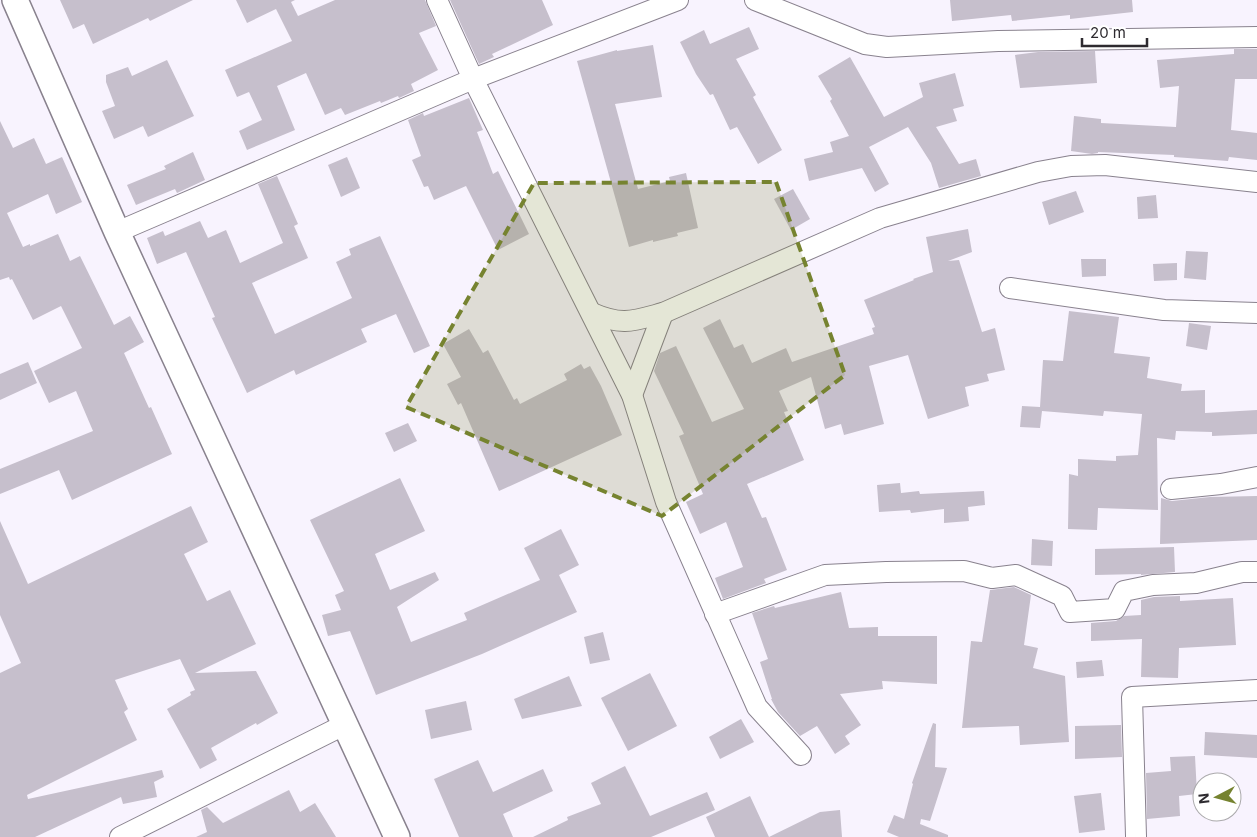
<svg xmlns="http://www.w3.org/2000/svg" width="1257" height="837" viewBox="0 0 1257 837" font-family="Inter,sans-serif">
<rect width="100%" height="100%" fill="#f8f3fe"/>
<g fill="#c6bfcc">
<path d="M60 0H193L150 21 148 18 93 44 84 24 73 29Z"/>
<path d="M236 0H295L291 2 298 16 335 0H425L436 26 419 33 438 70 411 84 414 91 399 98 398 96 381 103 380 101 345 115 341 108 325 115 306 73 277 86 295 130 247 150 239 131 262 120 249 92 237 97 225 70 292 41 276 9 247 23Z"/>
<path d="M450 0H542L553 25 492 54 494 57 479 64Z"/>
<path d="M950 0H1132L1133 12 1070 19V15L1012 21 1011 15 952 21Z"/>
<path d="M749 27 759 49 736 59 756 95 753 97 782 150 758 164 737 127 730 130 713 94 710 95 696 74 680 42 704 30 710 44Z"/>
<path d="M653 45 662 97 615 104 638 189 670 181 669 177 686 173 698 228 677 233 678 236 653 242V240L629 247 577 61 617 50V51Z"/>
<path d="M1234 49H1257V79H1235L1231 130 1257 133V160L1229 157 1228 161 1174 157V155L1098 152V153L1092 154 1071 151 1074 116 1101 119V123L1176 127 1179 86 1160 88 1157 60 1234 54Z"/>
<path d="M1095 51 1097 83 1020 88 1015 55 1038 52Z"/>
<path d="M850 57 884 117 923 97 919 83 955 73 964 106 953 109 957 121 936 127 959 164 976 159 981 176 939 188 931 163 908 127 869 147 889 184 875 192 862 168 809 181 804 159 833 152 830 142 849 136 830 101 832 99 818 76Z"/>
<path d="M167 60 194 116 148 137 143 126 114 139 102 111 115 106 106 82V75L128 67 132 76Z"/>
<path d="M469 98 483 130 477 132 493 174 498 171 529 234 498 250 466 186 434 200 428 186 424 187 412 160 421 156 408 120 423 113 424 116Z"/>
<path d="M0 121 13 148 34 138 46 164 62 157 82 202 56 214 48 194 7 213 23 247 30 244V246L58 234 70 261 80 256 114 325 130 316 144 342 124 353 149 408 151 407 172 454 72 500 59 470 0 494V469L93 431 76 391 49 403 34 371 82 348 61 306 33 320 12 279 10 280 9 277 0 280Z"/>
<path d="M193 152 205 180 177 193 175 189 136 205 127 185 166 169 164 166Z"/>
<path d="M347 157 360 188 341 197 328 165Z"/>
<path d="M277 176 298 224 294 226 308 258 252 283 275 334 352 298 336 262 351 255 349 249 380 236 430 346 414 353 396 314 361 329 367 342 296 375 294 370 247 393 212 318 215 317 186 252 157 264 147 238 163 231 165 236 200 221 208 238 226 230 240 263 283 243 258 184Z"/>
<path d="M793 189 810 219 791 230 774 199Z"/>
<path d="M1076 191 1084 212 1049 225 1042 202Z"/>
<path d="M1156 195 1158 218 1138 219 1137 197Z"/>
<path d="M968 229 972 252 948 261 959 260 982 332 995 328 1005 370 987 374 989 381 965 387 969 406 928 419 908 355 869 366 884 424 844 435 841 424 825 429 811 377 779 391 788 411 784 412 804 460 747 484 762 518 766 517 787 570 764 579 766 583 723 599 715 578 743 567 726 522 700 534 686 502 703 494 679 436 684 434 654 371 660 353 676 346 712 422 744 409 703 328 720 319 734 348 743 344 752 363 786 348 792 362 874 334 872 328 875 327 864 300 914 280 913 279 933 272 926 237Z"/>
<path d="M1186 251 1208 252 1206 280 1184 278Z"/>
<path d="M1081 259H1106V276L1082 277Z"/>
<path d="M1177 263V280L1154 281 1153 264Z"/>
<path d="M1069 311 1119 317 1114 353 1150 357 1147 378 1182 384 1181 391 1205 390V413L1257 410V434L1212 436V432L1176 431 1175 440 1157 438 1158 510 1098 508 1097 530 1068 529 1069 474 1078 476V459L1116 461V456L1138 455 1142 414 1104 411 1103 416 1042 411 1040 428 1020 427 1022 406 1040 407 1043 360 1063 361Z"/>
<path d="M1189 323 1211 326 1207 350 1186 346Z"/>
<path d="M469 329 483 353 488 350 514 400 517 398 520 404 567 380 564 374 581 364 584 369 590 366 601 386 622 435 499 491 461 403 458 405 447 384 461 377 443 344Z"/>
<path d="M28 362 37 383 0 400V374Z"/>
<path d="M408 423 417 441 394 452 385 433Z"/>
<path d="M400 478 425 531 375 554 390 590 435 572 439 580 397 607 411 642 467 620 464 613 540 580 524 548 561 529 579 565 559 575 577 612 482 654 376 695 350 631 328 636 322 615 341 610 335 595 344 591 310 520Z"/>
<path d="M900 483 901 493 919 491 920 494 984 491 985 505 968 507 969 521 944 523V509L911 513 910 510 879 512 877 485Z"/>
<path d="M1257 496V540L1160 544 1161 498 1172 501 1210 497Z"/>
<path d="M191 506 208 542 184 554 207 601 230 590 256 644 195 673 256 671 278 713 257 725 256 723 211 748 217 760 200 769 167 709 191 695 190 692 195 690 180 659 115 680 128 709 124 712 137 740 27 795 28 799 162 770 164 777 154 782 157 797 123 804 121 797 35 837H0V673L21 663 0 615V521L28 584Z"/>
<path d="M1032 539 1053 541 1052 566 1031 565Z"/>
<path d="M1174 547 1175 572 1141 575V574L1095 575V549Z"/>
<path d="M1014 587 1031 595 1024 645 1038 648 1033 668 1065 676 1069 742 1020 745 1019 726 962 728 971 641 982 642 990 590Z"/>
<path d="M841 592 849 628 878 627V636H937V684L882 681 883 689 840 694 861 725 845 736 850 744 835 754 817 726 800 736 778 712 771 699H772L760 662 768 659 752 613 774 606 775 608Z"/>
<path d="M1180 596V601L1233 598 1236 645 1179 648 1178 678 1141 677 1142 639 1091 641V623L1116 621 1124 616 1141 615V600L1154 597Z"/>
<path d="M603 632 610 660 590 664 584 637Z"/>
<path d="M1102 660 1104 676 1077 678 1076 662Z"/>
<path d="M650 673 677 726 628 751 601 698Z"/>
<path d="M569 676 582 706 522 719 514 699Z"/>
<path d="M466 701 472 730 431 739 425 710Z"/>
<path d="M741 719 754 742 720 759 709 737Z"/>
<path d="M933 723 936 724 935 767 947 768 930 821 921 819 920 824 948 835V837H899L887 832 894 815 904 819 913 784 912 783Z"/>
<path d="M1121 725 1122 757 1075 759V726Z"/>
<path d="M1205 732 1257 735V758L1204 755Z"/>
<path d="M1195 756 1197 794 1179 796 1180 816 1147 819 1146 773 1171 771 1170 757Z"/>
<path d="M478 760 493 792 543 769 553 791 503 814 513 837H459L434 779Z"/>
<path d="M625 766 650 816 707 792 715 810 651 837H533L568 820 567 817 601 804 591 783Z"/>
<path d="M289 790 300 812 315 803 336 837H196L207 832 201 810 207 807 223 823Z"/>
<path d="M1101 793 1105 830 1079 833 1074 796Z"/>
<path d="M750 796 769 837 820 812 840 810 842 837H715L706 817Z"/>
</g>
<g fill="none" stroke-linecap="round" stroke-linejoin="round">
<defs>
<g id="minor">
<path d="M437 0 473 79 632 395 666 502 757 707 801 755"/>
<path d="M755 0 865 44 887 47 998 41 1257 37"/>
<path d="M117 232 473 79 678 0"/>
<path d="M1010 288 1164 310 1257 313"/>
<path d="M592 313C622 326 633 321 663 313L880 218 1038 172 1071 166 1105 165 1257 182"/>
<path d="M632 395 663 313"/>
<path d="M1171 489 1221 484 1257 477"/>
<path d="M715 614 825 575 886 572 964 571 992 578 1016 575 1062 596 1070 612 1115 609 1124 591 1153 585 1196 583 1242 572H1257"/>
<path d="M1136 836 1132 697 1257 690"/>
<path d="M120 837 344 725"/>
</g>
<path id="tertiary" d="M15 0 117 232 397 837"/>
</defs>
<use href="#minor" stroke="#89828e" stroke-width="22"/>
<use href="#tertiary" stroke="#89828e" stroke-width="28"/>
<use href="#minor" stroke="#fff" stroke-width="20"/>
<use href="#tertiary" stroke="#fff" stroke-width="25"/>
</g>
<path fill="#768330" fill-opacity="0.2" stroke="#768330" stroke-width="4" stroke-dasharray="10 6" stroke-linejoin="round" d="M776 182 845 375 662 516 406 407 534 183Z"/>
<g transform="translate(1217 797) rotate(264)"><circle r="24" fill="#ffffff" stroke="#abaaac"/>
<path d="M0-4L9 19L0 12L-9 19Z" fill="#768330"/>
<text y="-8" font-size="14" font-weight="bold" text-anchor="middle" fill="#2d2a2f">N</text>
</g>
<path d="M1082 38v8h65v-8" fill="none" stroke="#2d2a2f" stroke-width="2.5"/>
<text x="1090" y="38" font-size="15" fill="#2d2a2f" stroke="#ffffff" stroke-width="4" paint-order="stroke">20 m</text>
</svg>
